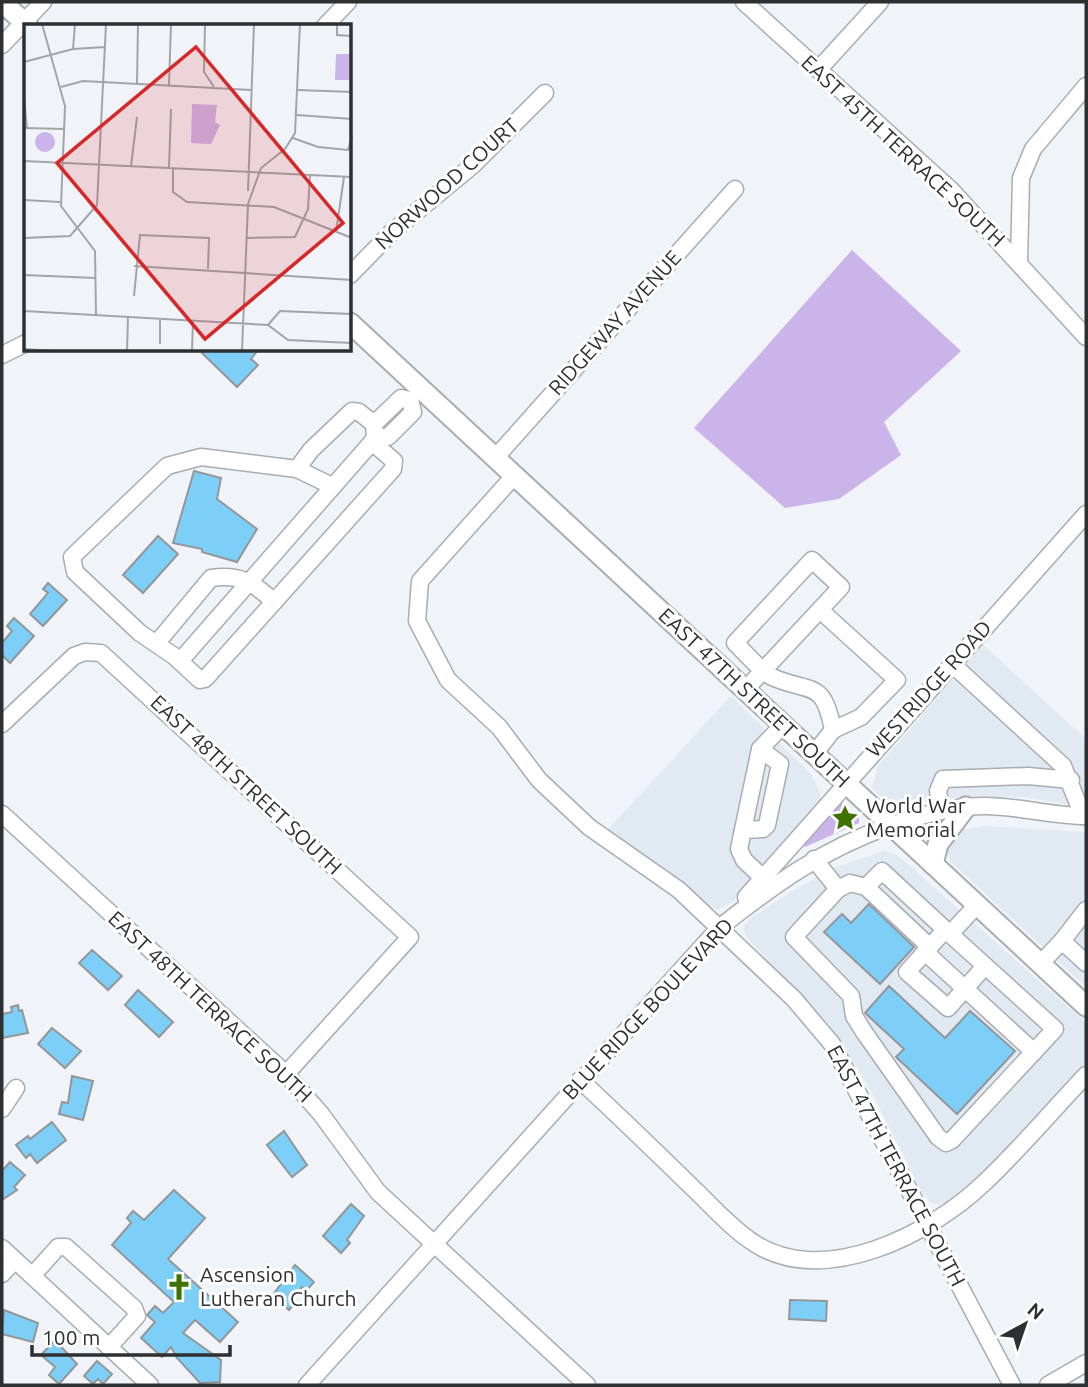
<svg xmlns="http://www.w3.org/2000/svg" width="1088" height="1387" viewBox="0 0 1088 1387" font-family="Ubuntu,sans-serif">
<rect width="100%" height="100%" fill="#f0f3f7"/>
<g fill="#e1e9f3">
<path d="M983 645 1086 739V808L1025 797 972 796 891 805 872 789 878 766Z"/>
<path d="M731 696 812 775 821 796 818 806 769 863 732 902 718 910 706 905 671 873 606 832Z"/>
<path d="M984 826 1086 832V987L950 861 946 846 960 830Z"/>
<path d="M884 851 896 855 907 863 1086 1023V1064L985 1173 948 1202 938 1205 930 1202 920 1189 871 1091 836 1034 745 935 744 926 751 918 794 890 833 868Z"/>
</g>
<g fill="#cab4e9">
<path d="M852 250 961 351 884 422 901 455 839 499 785 508 694 428Z"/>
<path d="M838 801 859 818V823L805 847 801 844Z"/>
</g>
<g fill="#7dcff7" stroke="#93979a" stroke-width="2">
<path d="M205 350H258L251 359 258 365 237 387 202 353Z"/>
<path d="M194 471 221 478 217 499 257 529 237 562 202 552V549L173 543Z"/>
<path d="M158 536 178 554 143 593 123 575Z"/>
<path d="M48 583 67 600 43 626 30 614 48 593 43 589Z"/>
<path d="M14 618 34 636 10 663 2 655V643L12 631 7 626Z"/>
<path d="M869 904 914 947 880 984 824 932 842 914 851 923Z"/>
<path d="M92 950 122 976 108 990 79 963Z"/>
<path d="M889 986 945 1038 970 1011 1015 1051 957 1114 896 1057 904 1049 865 1013Z"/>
<path d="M138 990 173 1022 159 1037 125 1005Z"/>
<path d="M18 1005 19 1011 22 1010 28 1033 2 1038V1042V1014L12 1012 11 1007Z"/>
<path d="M52 1028 81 1051 65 1068 38 1044Z"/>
<path d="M72 1076 93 1081 83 1120 59 1114 62 1102 68 1103Z"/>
<path d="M52 1122 66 1140 37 1163 30 1154 26 1158 16 1145 28 1136 30 1139Z"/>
<path d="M284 1131 307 1165 292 1177 267 1145Z"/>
<path d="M10 1162 25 1175 14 1187 17 1190 2 1200V1171Z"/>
<path d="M174 1190 205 1218 168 1259 238 1322 220 1342 195 1320 183 1333 221 1360 220 1382 200 1383 177 1358 171 1347 162 1357 141 1338 155 1322 147 1315 155 1306 163 1313 174 1302 112 1245 131 1223 127 1218 133 1211 144 1220Z"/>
<path d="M351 1204 364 1216 347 1240 350 1243 341 1253 323 1236Z"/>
<path d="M295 1265 314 1282 306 1291 302 1287 292 1299 296 1302 289 1310 279 1301 275 1305 269 1300Z"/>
<path d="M790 1300 827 1301 826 1321 789 1319Z"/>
<path d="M4 1310 38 1323 33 1342 2 1334Z"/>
<path d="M55 1340 77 1364 59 1384 49 1375 55 1367 41 1355Z"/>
<path d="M97 1361 112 1374 103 1384 98 1379 93 1384 84 1376Z"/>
</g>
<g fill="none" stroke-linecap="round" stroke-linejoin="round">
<defs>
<g id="minor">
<path d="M744 2 951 190 1086 337"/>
<path d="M325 26 348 2"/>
<path d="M2 45 43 2"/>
<path d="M818 70 880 2"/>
<path d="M1019 261 1021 178 1033 149 1086 86"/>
<path d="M350 275 392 232 473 165 545 93"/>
<path d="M2 355 26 343"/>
<path d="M375 437H388L413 412 410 400"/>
<path d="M495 458 735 189"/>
<path d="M297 469 311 450 352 411 359 412 374 424"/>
<path d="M514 476 420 581 417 621 448 680 499 727 539 780 589 827 679 890 794 999 832 1044 1012 1385"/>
<path d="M332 486 297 469 201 457 167 466 72 557 75 572 140 633 174 656 200 680 205 679 393 469 394 461 372 442"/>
<path d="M820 610 897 680 861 717 833 730"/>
<path d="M156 644 211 578C240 574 253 582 274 602"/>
<path d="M180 661 372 442 375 437 374 424 401 398 410 400"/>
<path d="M952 664 1063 766 1083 816"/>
<path d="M745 690 841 587 812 560 735 643C746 653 759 670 772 677 811 694 823 678 833 730L814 754"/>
<path d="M2 724 74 656 85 652 101 653 410 937 286 1074"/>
<path d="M941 810 938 791 943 779 1028 776 1071 780"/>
<path d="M2 814 286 1074 321 1114 378 1192 587 1385"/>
<path d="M743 830 763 829 767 825 780 764 760 749"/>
<path d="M814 859 838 889 794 937 851 996 854 1016 864 1032 938 1137 946 1143 952 1140 1055 1029 950 934 977 905"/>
<path d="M763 878 744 860 739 849 760 749 783 725"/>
<path d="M866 887 930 947"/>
<path d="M838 889 850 883 866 887 882 871 950 934"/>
<path d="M746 897 1086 514"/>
<path d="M945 930 907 972 948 1008 985 966"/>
<path d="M1062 941 1086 910"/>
<path d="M925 952 1034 1052"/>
<path d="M1040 964 1062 941 1086 963"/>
<path d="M580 1080C619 1116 657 1153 695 1190 714 1208 732 1229 754 1243 823 1289 931 1234 984 1183 1020 1149 1052 1111 1086 1075"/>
<path d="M2 1109 16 1088"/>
<path d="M2 1248 150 1385"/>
<path d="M2 1274 15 1260"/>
<path d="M32 1276 58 1247H66L134 1308 137 1316 109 1347"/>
<path d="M307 1385 719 928C776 883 823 849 892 825 923 815 952 806 985 806 1019 806 1053 816 1086 816"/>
<path d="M1048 1385 1086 1363"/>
</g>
<g id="major">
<path d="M2 2 28 26"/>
<path d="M350 323 1086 1006"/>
<path d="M933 864 938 844 966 807"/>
</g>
</defs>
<use href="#minor" stroke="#a9acb0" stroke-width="19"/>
<use href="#major" stroke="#a9acb0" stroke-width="23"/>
<use href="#minor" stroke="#fff" stroke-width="16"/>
<use href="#major" stroke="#fff" stroke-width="19"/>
</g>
<defs>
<symbol id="sight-bare" viewBox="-9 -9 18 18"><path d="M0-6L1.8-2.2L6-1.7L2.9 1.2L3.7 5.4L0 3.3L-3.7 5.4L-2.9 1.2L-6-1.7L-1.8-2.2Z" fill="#3e7300" stroke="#fff" stroke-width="2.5" paint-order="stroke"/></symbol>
<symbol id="church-bare" viewBox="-9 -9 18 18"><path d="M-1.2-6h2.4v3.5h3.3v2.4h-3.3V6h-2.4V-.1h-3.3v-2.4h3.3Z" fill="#3e7300" stroke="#fff" stroke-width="2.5" paint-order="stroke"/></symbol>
</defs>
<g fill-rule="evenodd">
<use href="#sight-bare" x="826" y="799" width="38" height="38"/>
<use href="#church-bare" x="160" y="1268" width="38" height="38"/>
</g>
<g text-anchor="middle" stroke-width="6" stroke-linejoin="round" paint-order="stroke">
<g font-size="21" fill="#2e2f31" stroke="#fff">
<text transform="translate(903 151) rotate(43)" y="7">EAST 45TH TERRACE SOUTH</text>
<text transform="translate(447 184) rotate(-42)" y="7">NORWOOD COURT</text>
<text transform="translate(615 323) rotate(-48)" y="7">RIDGEWAY AVENUE</text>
<text transform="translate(929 689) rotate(-48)" y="7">WESTRIDGE ROAD</text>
<text transform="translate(754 698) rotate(43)" y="7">EAST 47TH STREET SOUTH</text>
<text transform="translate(246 785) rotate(43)" y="7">EAST 48TH STREET SOUTH</text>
<text transform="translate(210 1007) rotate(43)" y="7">EAST 48TH TERRACE SOUTH</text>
<text transform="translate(648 1009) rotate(-47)" y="7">BLUE RIDGE BOULEVARD</text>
<text transform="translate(896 1166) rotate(62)" y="7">EAST 47TH TERRACE SOUTH</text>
</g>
<g font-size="21" fill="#2e2f31" stroke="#fff" text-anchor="start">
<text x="866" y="813">World War<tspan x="866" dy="24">Memorial</tspan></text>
<text x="200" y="1282">Ascension<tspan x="200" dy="24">Lutheran Church</tspan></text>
</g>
</g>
<g transform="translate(24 24)">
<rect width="327" height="327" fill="#f0f3f7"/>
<path d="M312 30H327V56H311ZM168 80 193 81 191 98 196 101 187 120 167 119ZM11 118a10 10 0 1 1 20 0a10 10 0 1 1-20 0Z" fill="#cab4e9"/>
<path fill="none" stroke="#a2a5a8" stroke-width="2" d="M18 0 41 82 37 182 71 227 72 291M181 0 180 48 190 63M313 0V11L328 12M49 25 51 0M0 38 49 25 81 23M113 59 114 0M145 61 147 0M37 63 59 57 227 66M274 66 328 68M0 74 3 104M273 91 328 95M0 104 41 105M269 114 294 123 324 126 328 113M0 137 328 153M107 142 113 93M145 144 147 85M149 145V168L163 178 250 183 328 214M224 167 230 0M0 176 36 178M312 208 320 153M0 214 46 212 73 181 82 0M222 214 271 213 284 185 286 151M110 242 328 256M0 251 72 254M110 272 116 211 185 214 184 245M0 287 244 301M136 296V320M244 301 256 287 328 290M244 301 264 316 328 319M0 325 31 327M103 327 104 293M168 327 169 297M218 327 224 180 237 144 261 125 271 109 276 0"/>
<path fill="#d62828" fill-opacity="0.15" stroke="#d62828" stroke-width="3.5" d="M172 23 319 199 181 315 33 139Z"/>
<rect width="327" height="327" fill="none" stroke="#2e2f31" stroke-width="3.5"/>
</g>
<rect width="1088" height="1387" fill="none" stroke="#2e2f31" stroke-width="7"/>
<g transform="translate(1025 1324) rotate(40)" stroke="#ffffff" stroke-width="5" paint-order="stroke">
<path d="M0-5L12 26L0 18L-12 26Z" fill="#2e2f31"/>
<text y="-10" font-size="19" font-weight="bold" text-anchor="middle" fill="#2e2f31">N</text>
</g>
<path d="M32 1345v10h198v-10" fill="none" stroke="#2e2f31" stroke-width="3.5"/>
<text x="42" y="1345" font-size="21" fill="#2e2f31" stroke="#ffffff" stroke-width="5" paint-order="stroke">100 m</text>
</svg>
